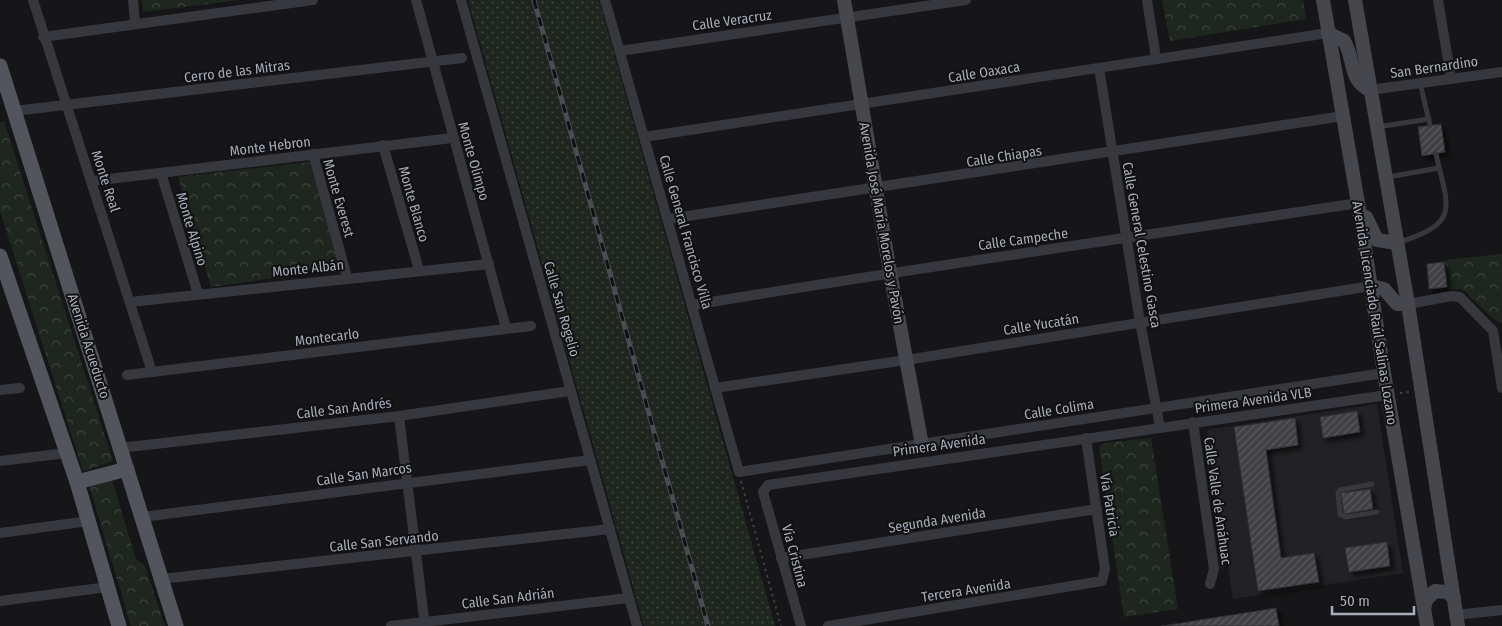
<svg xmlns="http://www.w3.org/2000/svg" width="1502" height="626" viewBox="0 0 1502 626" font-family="'Fira Sans Condensed',sans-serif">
<defs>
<pattern id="grass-dots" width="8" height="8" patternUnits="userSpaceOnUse" patternTransform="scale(1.25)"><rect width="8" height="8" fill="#1e261f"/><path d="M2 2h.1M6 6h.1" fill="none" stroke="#3c433d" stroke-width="1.8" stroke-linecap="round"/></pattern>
<pattern id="forest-crowns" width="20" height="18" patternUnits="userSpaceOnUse" patternTransform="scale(1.25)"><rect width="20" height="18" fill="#1e261f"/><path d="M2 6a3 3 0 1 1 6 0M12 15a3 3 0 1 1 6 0" fill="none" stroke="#3c433d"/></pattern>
<pattern id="building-hatch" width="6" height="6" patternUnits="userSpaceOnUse" patternTransform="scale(1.25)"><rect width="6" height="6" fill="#404145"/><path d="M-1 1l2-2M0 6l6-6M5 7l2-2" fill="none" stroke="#595a5e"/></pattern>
<filter id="shadow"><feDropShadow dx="4" dy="4" stdDeviation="2.5" flood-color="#0009"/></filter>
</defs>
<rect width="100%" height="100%" fill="#161618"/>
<path fill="#222225" d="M1377 404 1403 573 1233 599 1207 430Z"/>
<path fill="url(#grass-dots)" d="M468 0H599L775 626H644Z"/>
<g fill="url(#forest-crowns)">
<path d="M142 0H240L143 12Z"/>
<path d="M1162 0H1303L1306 19 1170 41Z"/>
<path d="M4 121 113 461 83 471 0 211V122Z"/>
<path d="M309 162 342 268 211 287 178 177Z"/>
<path d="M1502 254V323H1501L1495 320 1462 289 1448 290 1445 260Z"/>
<path d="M1151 438 1178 609 1124 617 1099 447 1104 443Z"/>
<path d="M112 480 136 559 145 566 165 626H131L89 485Z"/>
</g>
<g fill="url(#building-hatch)" stroke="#303034" filter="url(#shadow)">
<path d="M1441 124 1445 152 1422 156 1418 127Z"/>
<path d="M1444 262 1447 287 1429 289 1427 264Z"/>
<path d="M1357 411 1360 432 1323 438 1320 417Z"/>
<path d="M1295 418 1298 445 1266 450 1281 558 1314 553 1319 582 1258 591 1234 427Z"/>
<path d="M1370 489 1373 509 1344 514 1341 493Z"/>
<path d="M1387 542 1390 566 1349 572 1345 548Z"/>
<path d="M1276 608 1279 626H1162Z"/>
</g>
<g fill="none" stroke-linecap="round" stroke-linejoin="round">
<g stroke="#3d3f44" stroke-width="2" stroke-dasharray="2.5 4" stroke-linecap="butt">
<path d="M1400 393 1410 392"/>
<path d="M741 481 781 626"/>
</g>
<g stroke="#37383d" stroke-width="5">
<path d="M1420 83 1430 125"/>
<path d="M1377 127 1429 119"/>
<path d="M1388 177 1439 168"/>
<path d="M1400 242C1461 223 1448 207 1436 154"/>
<path d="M1372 484 1340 490 1338 493 1340 514 1346 517 1377 512"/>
</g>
<g stroke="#37383d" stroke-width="10">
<path d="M33 0 152 372"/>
<path d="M133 0 135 23"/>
<path d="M416 0 506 328"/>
<path d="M461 0 637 626"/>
<path d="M605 0 739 472 1384 373"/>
<path d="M1147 0 1156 58"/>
<path d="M1438 0 1451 78"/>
<path d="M43 37 313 0"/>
<path d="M620 51 966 0"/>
<path d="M1099 68 1140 322 1160 427"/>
<path d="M1370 90 1502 72"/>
<path d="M14 111 462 58"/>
<path d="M644 137 1328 33"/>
<path d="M383 145 419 270"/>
<path d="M313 154 347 277"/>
<path d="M161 173 198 294"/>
<path d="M92 181 452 138"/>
<path d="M668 219 1343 116"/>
<path d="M130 302 489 264"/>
<path d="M1408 304 1452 296 1460 297 1493 331 1502 388"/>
<path d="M693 305C914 268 1136 237 1358 203"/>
<path d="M127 375 531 326"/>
<path d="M715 388 906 360 1371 286"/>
<path d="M0 390 20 388"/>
<path d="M399 416 425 626"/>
<path d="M1193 422 1214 569 1210 584"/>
<path d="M120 448 399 416 570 391"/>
<path d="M0 461 67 453"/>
<path d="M142 517 590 460"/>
<path d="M0 533 89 521"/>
<path d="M781 558 1097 509"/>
<path d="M161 579 610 529"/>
<path d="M0 601 108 587"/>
<path d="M1456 615 1502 610"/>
<path d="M391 626 628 598"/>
<path d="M801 626 763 492 768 485 1387 395"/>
<path d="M828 626 1102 581 1105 569 1086 438"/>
</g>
<g stroke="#45474d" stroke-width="14">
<path d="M844 0 890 272 922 445"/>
<path d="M1323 0 1358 203 1384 373 1427 626"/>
<path d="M1355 0 1408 304 1458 626"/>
<path d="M1328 33 1344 41C1355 58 1348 80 1370 90"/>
<path d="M1366 217 1377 240 1397 243"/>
<path d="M1371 286 1384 289 1397 304H1408"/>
<path d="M1424 609 1426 600 1435 591 1447 592 1454 598"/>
</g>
<g stroke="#53555c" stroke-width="15">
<path d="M0 66 176 626"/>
<path d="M0 256 77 482 119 626"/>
<path d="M77 482 127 469"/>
</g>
<defs>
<path id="rail" d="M534 0 708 626"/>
</defs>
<use href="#rail" stroke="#4a4c52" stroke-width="5"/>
<use href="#rail" stroke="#111113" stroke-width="3" stroke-dasharray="9" stroke-linecap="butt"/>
</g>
<g text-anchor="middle" stroke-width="4" stroke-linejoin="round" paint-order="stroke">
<g font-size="14" fill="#a8adb8" stroke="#111113">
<text transform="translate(732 20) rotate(-8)" y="5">Calle Veracruz</text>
<text transform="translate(1434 67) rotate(-8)" y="5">San Bernardino</text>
<text transform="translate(237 71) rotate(-7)" y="5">Cerro de las Mitras</text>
<text transform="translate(984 72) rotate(-9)" y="5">Calle Oaxaca</text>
<text transform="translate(270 146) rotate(-7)" y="5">Monte Hebron</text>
<text transform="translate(1004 156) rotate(-9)" y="5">Calle Chiapas</text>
<text transform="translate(474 161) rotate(74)" y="5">Monte Olimpo</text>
<text transform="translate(106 181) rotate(72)" y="5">Monte Real</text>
<text transform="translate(339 198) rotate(74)" y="5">Monte Everest</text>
<text transform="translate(414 204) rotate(74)" y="5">Monte Blanco</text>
<text transform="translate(882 223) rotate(80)" y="5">Avenida José María Morelos y Pavón</text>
<text transform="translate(192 229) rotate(73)" y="5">Monte Alpino</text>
<text transform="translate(686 232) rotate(74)" y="5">Calle General Francisco Villa</text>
<text transform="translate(1023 239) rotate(-8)" y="5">Calle Campeche</text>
<text transform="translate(1142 245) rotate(80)" y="5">Calle General Celestino Gasca</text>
<text transform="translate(308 268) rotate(-6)" y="5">Monte Albán</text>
<text transform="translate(562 309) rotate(74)" y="5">Calle San Rogelio</text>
<text transform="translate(1375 313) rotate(81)" y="5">Avenida Licenciado Raúl Salinas Lozano</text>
<text transform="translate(1041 324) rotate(-9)" y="5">Calle Yucatán</text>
<text transform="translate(327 337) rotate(-7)" y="5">Montecarlo</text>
<text transform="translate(89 346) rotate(72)" y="5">Avenida Acueducto</text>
<text transform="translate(1253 400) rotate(-8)" y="5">Primera Avenida VLB</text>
<text transform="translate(344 408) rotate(-7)" y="5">Calle San Andrés</text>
<text transform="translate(1059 409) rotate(-9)" y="5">Calle Colima</text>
<text transform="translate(939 445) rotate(-8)" y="5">Primera Avenida</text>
<text transform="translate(364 474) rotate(-8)" y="5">Calle San Marcos</text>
<text transform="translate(1218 501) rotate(82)" y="5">Calle Valle de Anáhuac</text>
<text transform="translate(1110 505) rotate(81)" y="5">Vía Patricia</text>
<text transform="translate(937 520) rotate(-9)" y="5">Segunda Avenida</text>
<text transform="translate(384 541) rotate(-6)" y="5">Calle San Servando</text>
<text transform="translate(795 556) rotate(75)" y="5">Vía Cristina</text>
<text transform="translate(966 590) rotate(-9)" y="5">Tercera Avenida</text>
<text transform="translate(508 598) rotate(-7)" y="5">Calle San Adrián</text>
</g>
</g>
<path d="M1332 606v8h82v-8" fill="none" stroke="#a8adb8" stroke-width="2.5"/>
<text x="1340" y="606" font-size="15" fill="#a8adb8" stroke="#111113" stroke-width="4" paint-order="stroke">50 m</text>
</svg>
